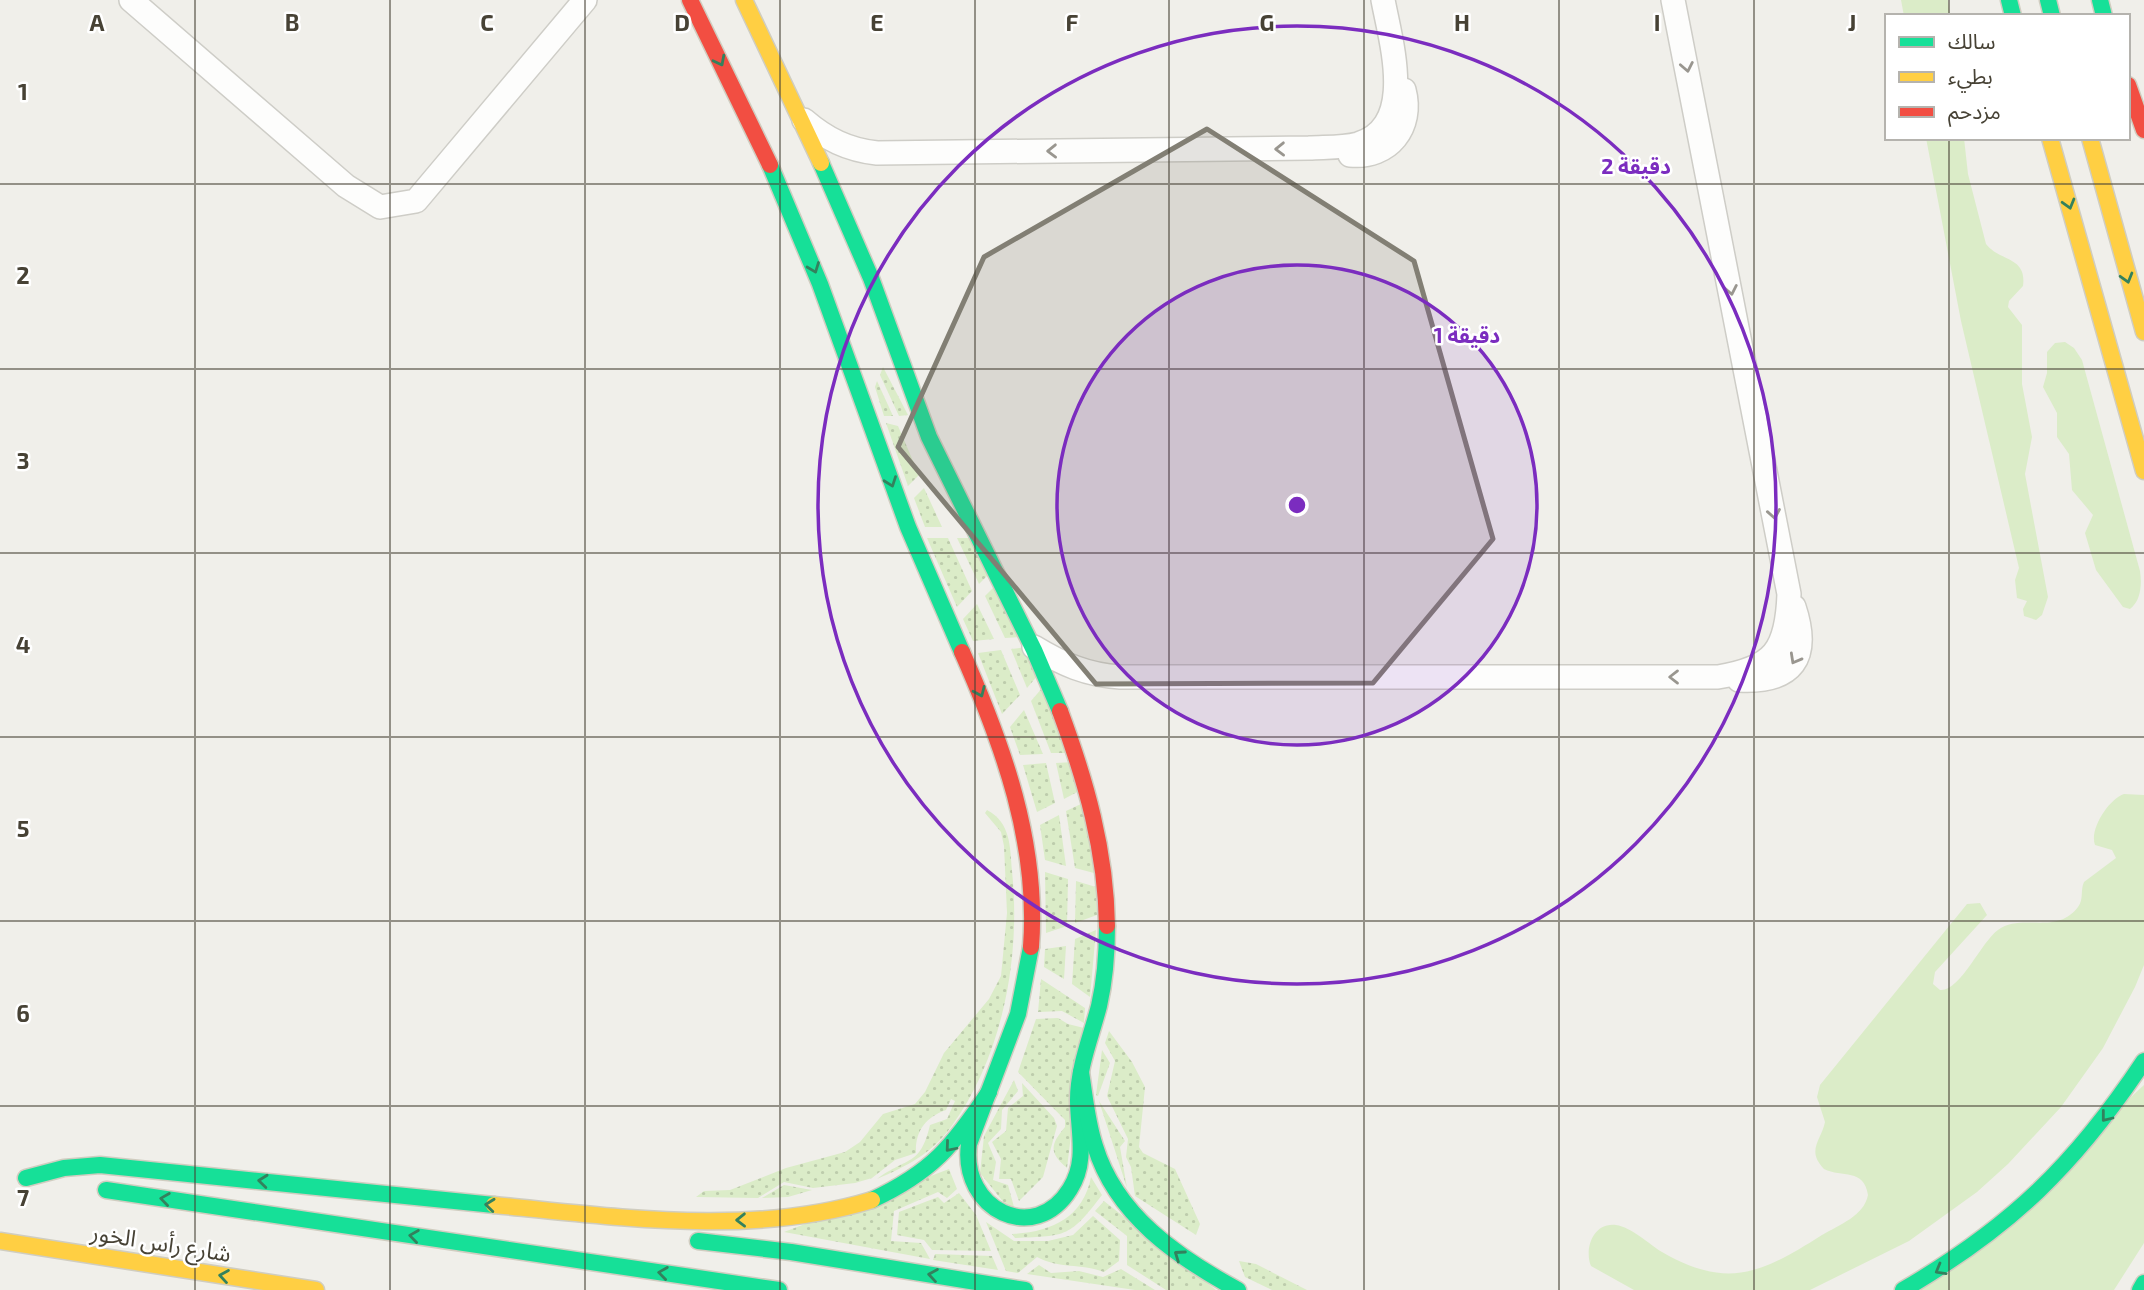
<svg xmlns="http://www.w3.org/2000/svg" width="2144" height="1290" viewBox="0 0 2144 1290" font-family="'Exo 2','Noto Sans Arabic',sans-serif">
<defs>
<pattern id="grass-dots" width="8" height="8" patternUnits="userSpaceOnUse" patternTransform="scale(1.75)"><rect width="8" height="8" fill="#dbecc8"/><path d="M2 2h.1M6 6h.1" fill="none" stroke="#bdccac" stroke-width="1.8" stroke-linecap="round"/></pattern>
</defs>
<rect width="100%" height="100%" fill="#f0efea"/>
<g fill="url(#grass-dots)">
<path d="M883 367 908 415 899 416 880 375Z"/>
<path d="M877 381 893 416H884L875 387Z"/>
<path d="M886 423 898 426 919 475 908 486Z"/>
<path d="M924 488 942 527H925L914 498Z"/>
<path d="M927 538H948L972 591 957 607Z"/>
<path d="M957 538H972L991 572 979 584Z"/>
<path d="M998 583 1023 637 1005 638 985 596Z"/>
<path d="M977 604 994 639 973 641 963 619Z"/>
<path d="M1027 647 1038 675 1027 688 1011 649Z"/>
<path d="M1001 650 1020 695 1002 714 978 653Z"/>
<path d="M1043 687 1069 753H1051L1031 701Z"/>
<path d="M1024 710 1043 754 1020 755 1010 727Z"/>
<path d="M1074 762 1081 790 1064 799 1056 763Z"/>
<path d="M1046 763 1055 803 1037 812 1023 765Z"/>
<path d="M1083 803 1094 873 1075 868 1066 811Z"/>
<path d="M987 810C1011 823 1010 846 1012 871 1021 956 1003 1056 951 1127 931 1154 907 1166 877 1179 908 1156 920 1167 930 1125L947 1119 955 1101 951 1099 946 1110C926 1117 915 1131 916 1153L895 1160 872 1178 855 1183 813 1188 784 1182 758 1198 696 1197 704 1191 730 1190 786 1168 845 1152 860 1142 883 1114 915 1104 925 1092 944 1053 989 999 1001 976 1007 913 1004 846 1001 832 985 813Z"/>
<path d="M1059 815 1066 866 1045 860 1040 825Z"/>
<path d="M1045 872 1068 879 1067 926 1046 933Z"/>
<path d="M1076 881 1096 887 1097 915 1075 923Z"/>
<path d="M1096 930 1090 997 1072 984 1075 939Z"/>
<path d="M1066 946 1064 979 1044 967 1045 949Z"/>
<path d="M1041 979 1085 1008 1084 1023 1062 1011 1038 1012Z"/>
<path d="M1058 1018 1068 1024 1084 1028 1067 1168C1048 1152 1051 1144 1065 1127V1120L1018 1072 1036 1019Z"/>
<path d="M1109 1031 1132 1062 1145 1087 1139 1147 1143 1153 1175 1169 1200 1224 1196 1235 1135 1196 1131 1167 1126 1157 1128 1139 1107 1096 1115 1061 1105 1043Z"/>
<path d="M1102 1050 1110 1063 1098 1096 1096 1095Z"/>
<path d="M1014 1080 1018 1091 1002 1110 1001 1129 988 1143 996 1162 993 1180 1008 1185 1014 1207 1005 1204 980 1173 984 1136Z"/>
<path d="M1022 1083 1054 1118 1057 1126 1043 1177 1019 1201 1011 1179H999L1001 1159 992 1142 1006 1131 1008 1108 1023 1096Z"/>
<path d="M1099 1101 1125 1141 1120 1147 1127 1188Z"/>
<path d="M949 1169 957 1189 947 1198 938 1192 894 1211 891 1241 921 1243 930 1259 784 1232Z"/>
<path d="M1091 1177 1102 1195C1070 1237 1067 1236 1015 1238L1012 1234C1051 1232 1083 1218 1091 1177Z"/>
<path d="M784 1185 812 1190 788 1197 762 1198Z"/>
<path d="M959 1193 976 1215 991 1251 932 1250 924 1240 897 1235 899 1212 938 1197 944 1203Z"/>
<path d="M1104 1201 1216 1290H1166L1127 1265V1236L1095 1211Z"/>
<path d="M1093 1216 1120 1240 1119 1261 1104 1272C1080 1263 1059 1269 1037 1257L1018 1273 1006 1271 986 1222 1014 1241H1048L1073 1235Z"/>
<path d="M935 1254 992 1256 998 1270 933 1260Z"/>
<path d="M1239 1261 1256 1264 1307 1290H1272L1245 1277Z"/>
<path d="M1039 1265 1051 1273 1079 1271 1103 1277 1121 1269 1155 1290H1135L1027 1274Z"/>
</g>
<g fill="#dbecc8">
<path d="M1901 0H1948L1950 16H1904Z"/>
<path d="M1926 138H1964L1968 174 1986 244C2000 262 2027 256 2023 286L2009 301 2008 307 2022 325V384L2032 437 2025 474 2048 597 2042 615 2036 620 2024 616 2023 609 2027 601 2017 598 2015 580 2019 568 1961 321Z"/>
<path d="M2065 342 2074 348 2082 360 2140 571C2142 584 2141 601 2130 609L2123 607 2096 570 2085 533 2093 515 2072 490 2069 454 2057 437V413L2043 387 2047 373V352L2055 343Z"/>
<path d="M2124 794 2144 795V965L2135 987 2103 1048 2061 1107 2008 1164 1977 1192 1909 1241 1810 1290H1634L1591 1266C1584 1249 1593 1222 1616 1225 1631 1227 1649 1244 1662 1252 1728 1290 1762 1273 1822 1235 1839 1225 1864 1216 1868 1195 1864 1168 1842 1178 1824 1169 1806 1150 1821 1141 1825 1122L1817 1097 1820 1085 1967 904 1980 903 1987 915 1935 972 1933 984 1940 990C1960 992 1981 942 1998 930 2022 912 2056 936 2078 907 2084 899 2080 891 2084 882L2116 858 2112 850 2095 845C2089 829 2109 799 2124 794Z"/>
<path d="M2144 1085V1243L2114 1290H1921Z"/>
</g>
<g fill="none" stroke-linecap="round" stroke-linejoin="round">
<defs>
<g id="street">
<path d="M131 0 346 186 380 207 416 201 585 0"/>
<path d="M804 120C826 139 848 150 877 153L1309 148C1325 147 1343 148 1358 144 1417 126 1391 43 1383 0"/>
<path d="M1350 155C1389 159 1414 127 1404 90"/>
<path d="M1034 647C1062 664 1087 675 1120 677H1718C1774 668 1787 650 1789 594L1673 0"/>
<path d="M1739 680C1793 683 1811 658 1794 607"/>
</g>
<g id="fast">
<path d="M2009 0 2013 16"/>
<path d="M2048 0 2052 16"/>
<path d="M2100 0 2104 16"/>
<path d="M821 163 871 278 929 437 1034 650 1060 711"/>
<path d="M770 165 820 284 908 527 962 652"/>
<path d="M1031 947 1018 1014 969 1144C960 1210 1035 1246 1070 1189 1088 1161 1078 1130 1078 1100 1078 1068 1091 1037 1099 1006 1105 980 1107 953 1107 926"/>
<path d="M1081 1072C1085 1097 1087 1122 1095 1146 1116 1215 1177 1257 1238 1290"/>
<path d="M26 1178 64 1168 100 1165 494 1205"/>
<path d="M106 1190 779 1290"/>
<path d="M872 1200C932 1172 953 1146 989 1092"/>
<path d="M698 1241 791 1252 1025 1290"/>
<path d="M1903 1290C2011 1227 2075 1165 2144 1061"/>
<path d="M2140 1290 2144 1283"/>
</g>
<g id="slow">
<path d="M744 0 821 163"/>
<path d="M2050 138 2144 471"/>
<path d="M2090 138 2144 332"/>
<path d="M494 1205C619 1217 751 1237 872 1200"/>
<path d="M0 1241 316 1290"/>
</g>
<g id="jam">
<path d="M690 0 770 165"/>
<path d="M2128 85 2144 130"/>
<path d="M962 652C1003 745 1039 844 1031 947"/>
<path d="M1060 711C1086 781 1106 851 1107 926"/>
</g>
</defs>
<use href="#street" stroke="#cecdc7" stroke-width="26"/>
<use href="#fast" stroke="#d0cdc0" stroke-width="19"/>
<use href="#slow" stroke="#d0cdc0" stroke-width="19"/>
<use href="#jam" stroke="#d0cdc0" stroke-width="19"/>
<use href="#street" stroke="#fdfdfc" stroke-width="23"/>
<use href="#fast" stroke="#16e098" stroke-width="16"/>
<use href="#slow" stroke="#ffcf43" stroke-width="16"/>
<use href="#jam" stroke="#f24e42" stroke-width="16"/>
</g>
<defs><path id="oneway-chevron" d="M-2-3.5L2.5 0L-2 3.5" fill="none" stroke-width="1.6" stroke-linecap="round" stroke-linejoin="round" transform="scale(1.75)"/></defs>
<g stroke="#33815d">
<use href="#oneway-chevron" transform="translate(720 61) rotate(63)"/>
<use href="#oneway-chevron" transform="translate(2069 204) rotate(74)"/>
<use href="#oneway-chevron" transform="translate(814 268) rotate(69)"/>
<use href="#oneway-chevron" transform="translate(2127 278) rotate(74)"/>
<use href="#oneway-chevron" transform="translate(891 482) rotate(70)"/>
<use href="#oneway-chevron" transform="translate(980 692) rotate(66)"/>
<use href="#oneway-chevron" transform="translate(2106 1117) rotate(128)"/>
<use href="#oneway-chevron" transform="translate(950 1147) rotate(130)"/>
<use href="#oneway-chevron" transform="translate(263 1181) rotate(-174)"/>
<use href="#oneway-chevron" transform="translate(165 1199) rotate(-172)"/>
<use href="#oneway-chevron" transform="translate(490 1205) rotate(-174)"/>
<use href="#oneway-chevron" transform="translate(741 1220) rotate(179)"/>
<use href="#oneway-chevron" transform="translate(414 1236) rotate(-172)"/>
<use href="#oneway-chevron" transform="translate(1179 1255) rotate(-145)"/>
<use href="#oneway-chevron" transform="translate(1940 1270) rotate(150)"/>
<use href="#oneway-chevron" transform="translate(663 1273) rotate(-172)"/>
<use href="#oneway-chevron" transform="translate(933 1275) rotate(-171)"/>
<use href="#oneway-chevron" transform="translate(224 1276) rotate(-171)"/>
</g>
<g stroke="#99968f">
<use href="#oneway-chevron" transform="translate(1687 67) rotate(79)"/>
<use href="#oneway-chevron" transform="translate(1280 149) rotate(179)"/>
<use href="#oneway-chevron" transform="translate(1052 151) rotate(179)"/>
<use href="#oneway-chevron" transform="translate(1731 290) rotate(79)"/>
<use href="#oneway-chevron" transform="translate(1774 514) rotate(80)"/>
<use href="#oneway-chevron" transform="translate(1795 659) rotate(119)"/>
<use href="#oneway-chevron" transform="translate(1674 677) rotate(180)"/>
</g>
<path fill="#827f74" fill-opacity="0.2" stroke="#827f74" stroke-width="5" stroke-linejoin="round" d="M1207 129 1414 261 1493 539 1373 683 1096 684 898 447 984 257Z"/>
<path fill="none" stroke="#474235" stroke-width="2" stroke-opacity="0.55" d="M195 0V1290M390 0V1290M585 0V1290M780 0V1290M975 0V1290M1169 0V1290M1364 0V1290M1559 0V1290M1754 0V1290M1949 0V16M1949 138V1290M0 184H2144M0 369H2144M0 553H2144M0 737H2144M0 921H2144M0 1106H2144"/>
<circle cx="1297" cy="505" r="240" fill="#7b2cbf" fill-opacity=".12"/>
<g fill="none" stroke="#7b2cbf" stroke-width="3.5">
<circle cx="1297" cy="505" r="240"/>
<circle cx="1297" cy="505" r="479"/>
</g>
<g text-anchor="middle" stroke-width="5" stroke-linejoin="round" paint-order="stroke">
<g font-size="23" fill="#474235" stroke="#fff">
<text transform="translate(161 1243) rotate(9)" y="8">شارع رأس الخور</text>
</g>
</g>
<g font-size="23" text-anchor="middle" font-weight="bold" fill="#474235" stroke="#fff" stroke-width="5" stroke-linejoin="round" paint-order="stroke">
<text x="97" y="31">A</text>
<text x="292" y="31">B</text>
<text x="487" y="31">C</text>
<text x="682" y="31">D</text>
<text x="877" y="31">E</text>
<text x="1072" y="31">F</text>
<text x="1267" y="31">G</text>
<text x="1462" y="31">H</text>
<text x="1657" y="31">I</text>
<text x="1852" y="31">J</text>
<text x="23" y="100">1</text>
<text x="23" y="284">2</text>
<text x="23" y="469">3</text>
<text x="23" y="653">4</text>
<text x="23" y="837">5</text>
<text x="23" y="1022">6</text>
<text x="23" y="1206">7</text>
</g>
<circle cx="1297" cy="505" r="10" fill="#7b2cbf" stroke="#fff" stroke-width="3.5"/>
<g font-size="21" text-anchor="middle" font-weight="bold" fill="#7b2cbf" stroke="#fff" stroke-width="5" stroke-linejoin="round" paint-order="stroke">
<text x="1636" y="174">2 دقيقة</text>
<text x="1467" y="343">1 دقيقة</text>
</g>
<rect x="1885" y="14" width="245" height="126" fill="#ffffff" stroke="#b5b3ae" stroke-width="2"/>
<rect x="1899" y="37" width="35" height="10" fill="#16e098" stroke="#b5b3ae" stroke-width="2"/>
<text x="1948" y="49" font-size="21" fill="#474235">سالك</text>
<rect x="1899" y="72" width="35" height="10" fill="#ffcf43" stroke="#b5b3ae" stroke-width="2"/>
<text x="1948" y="84" font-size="21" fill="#474235">بطيء</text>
<rect x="1899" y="107" width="35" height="10" fill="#f24e42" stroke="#b5b3ae" stroke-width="2"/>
<text x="1948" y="119" font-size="21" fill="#474235">مزدحم</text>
</svg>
